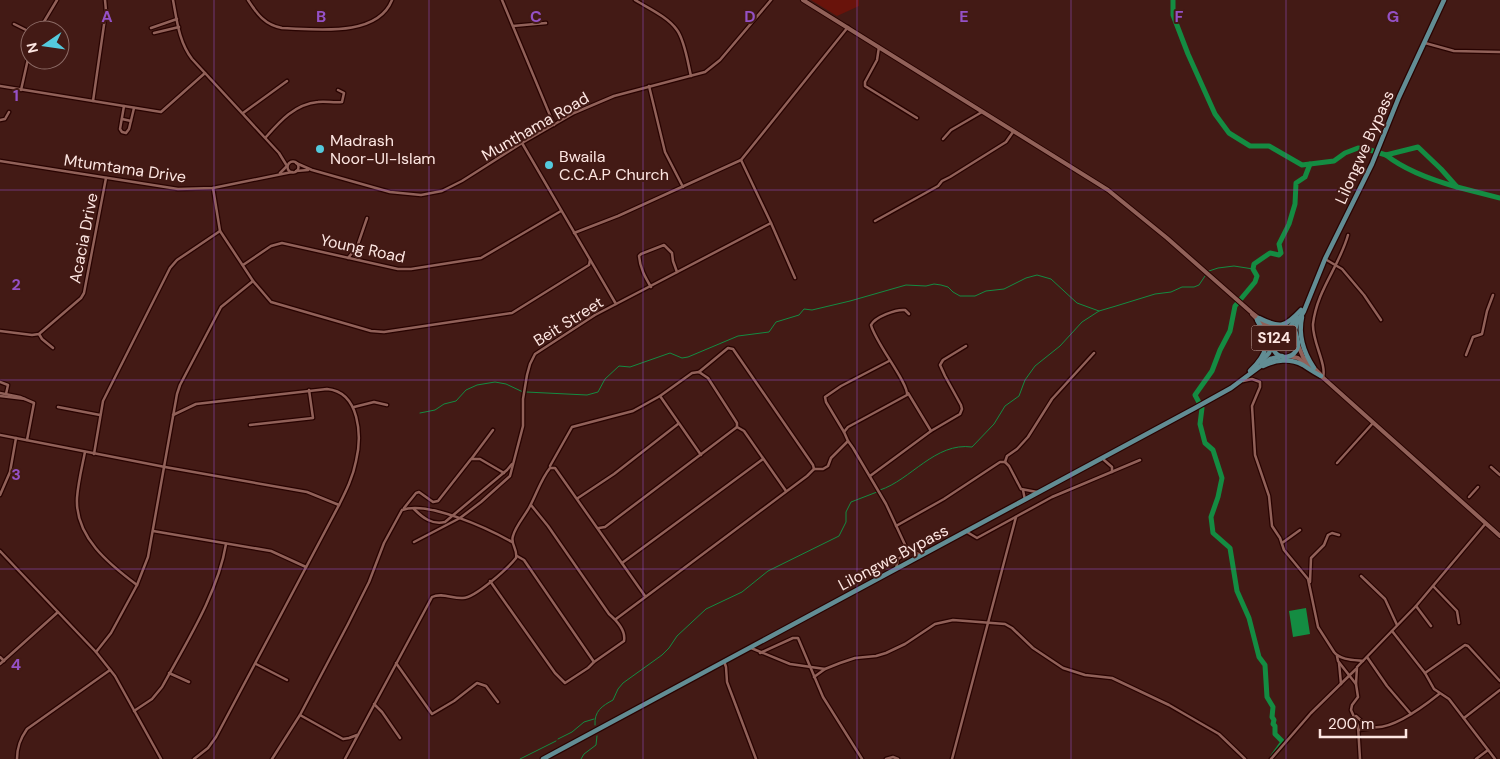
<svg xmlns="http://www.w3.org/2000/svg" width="1500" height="759" viewBox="0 0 1500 759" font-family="'DM Sans',sans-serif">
<rect width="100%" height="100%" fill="#431a15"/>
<path fill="#69130b" d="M811 0H859V6L837 16Z"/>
<path fill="#148c42" d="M1306 608 1310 634 1293 637 1289 611Z"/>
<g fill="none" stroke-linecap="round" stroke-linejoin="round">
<g stroke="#148c42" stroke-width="1">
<path d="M1209 271 1218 268 1234 266 1253 269"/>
<path d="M526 392 587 395 598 392 605 379 619 366 630 367 670 353 682 358 688 357 738 336 769 332 776 322 799 315 804 309 812 310 850 301 906 285 926 286 934 284 941 285 948 287 953 292 960 296H975L986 291 1004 289 1026 278 1037 275 1051 279 1077 303 1099 311"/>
<path d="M420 413 435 410 444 404 456 401 466 390 477 385 495 382 506 384 523 392"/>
<path d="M880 490C911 480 935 442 972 447L994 424 1005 406 1019 396 1025 380 1035 366 1060 346 1082 322 1099 311 1116 306 1155 294 1171 292 1182 287H1194L1199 285 1205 276"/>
<path d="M595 725C594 711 602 706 613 700L618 689 623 683 662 655 669 648 677 636 706 609 742 592 768 571 839 536 846 522V512L851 502 877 492"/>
<path d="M558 739 572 732 584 722 594 719"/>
<path d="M520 759 556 741"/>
<path d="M581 759 584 754 596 745 597 736"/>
</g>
<g stroke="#148c42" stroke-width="5">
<path d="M1173 0V15L1188 54 1215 114 1229 133 1250 146H1269L1302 165 1334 161 1345 153 1358 148 1370 150 1386 155 1418 147 1441 169 1457 187 1500 198"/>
<path d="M1386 155C1406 171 1432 180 1457 187"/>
<path d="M1273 756 1283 742 1275 734V726L1273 724 1274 720 1272 717 1273 707 1267 697 1265 665 1259 657 1249 618 1237 591 1230 548 1213 533 1211 517 1218 497 1222 478 1213 450 1205 443 1200 424 1202 408 1195 395 1212 371 1220 350 1230 331 1235 306 1255 282 1257 276 1253 269 1254 264 1270 253 1279 255 1281 253 1279 244 1289 224 1295 204 1296 183 1305 177 1310 164"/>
</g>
<defs>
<g id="minor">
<path d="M173 0C177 21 179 42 192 59L279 153 287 166 280 173"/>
<path d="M248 0C257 14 265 25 282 28 315 29 377 38 392 0"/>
<path d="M502 0 554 125"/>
<path d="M635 0C648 8 668 17 677 30 685 41 688 64 691 76"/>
<path d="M14 24 30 32"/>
<path d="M513 26 546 23"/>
<path d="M151 28 177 19"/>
<path d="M39 30 57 0"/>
<path d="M154 33 179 27"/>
<path d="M1425 43 1454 51 1500 52"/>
<path d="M879 47 877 60 865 82V86L917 118"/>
<path d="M0 86 161 112 205 73"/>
<path d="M649 86 665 152 683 187"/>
<path d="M21 90 30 50"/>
<path d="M93 101 106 11 105 0"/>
<path d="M124 106 120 129 122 132 126 133 129 129 134 108"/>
<path d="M243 113 287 81"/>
<path d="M122 119 131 121"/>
<path d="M0 120 5 119 9 112"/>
<path d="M266 137C280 121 295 104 318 102 326 101 334 103 342 102L344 93 338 90"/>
<path d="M943 139 951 130 982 112"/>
<path d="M522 143 616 304"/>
<path d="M0 161 178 189 213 188 292 172"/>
<circle cx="293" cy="167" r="5.5"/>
<path d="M296 163 312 170 390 192 421 195 442 191 462 181 522 143 574 113 614 96 705 72 720 60 771 0"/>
<path d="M296 171 308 170"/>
<path d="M213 188 220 231 253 281 271 302 371 331 384 332 512 313 589 265 590 260"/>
<path d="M875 221 938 186 942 181 950 177 1006 142 1013 132"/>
<path d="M771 223 795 278"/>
<path d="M574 233 618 216 741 160 848 27"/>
<path d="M348 258 357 247 367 218"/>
<path d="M1325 259 1342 269 1364 295 1381 320"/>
<path d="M243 265 271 246 282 243 398 269H411L481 258 561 211"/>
<path d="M651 287C645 277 640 268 639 256L641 254 664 245 672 253 673 261 677 272"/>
<path d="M0 331 32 335 39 334 81 298 84 293 106 178"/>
<path d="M39 334 42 339 53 348"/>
<path d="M1466 355 1473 337 1482 334 1487 311 1493 295"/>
<path d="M699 372 728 348 733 349 813 465 814 469"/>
<path d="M1323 377C1327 365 1312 341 1313 324 1317 290 1339 267 1348 235"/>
<path d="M1243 381 1252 379 1260 382V387L1252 406 1255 455 1269 496 1272 526 1280 538 1284 550 1308 579 1318 627 1334 652C1340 660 1354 660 1363 661"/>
<path d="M0 382 8 385 6 394"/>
<path d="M0 393 20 397 34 403 27 440"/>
<path d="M908 393 931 431"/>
<path d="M0 396 25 399"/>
<path d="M660 396 701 455"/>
<path d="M58 407 100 415"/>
<path d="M354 407 374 402 387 405"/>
<path d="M173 415 196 404 327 389C360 392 362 436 356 461 353 477 346 491 339 505L216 737 208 748 194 759"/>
<path d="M250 425 313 418 309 390"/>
<path d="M844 432 848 427 907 395C909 384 875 342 871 325 875 317 896 309 905 310L909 314"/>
<path d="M0 435 165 467 307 492 339 505"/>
<path d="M848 441 853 448 886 504 907 549 921 555"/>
<path d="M85 452C82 467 78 483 77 498 75 537 109 564 137 585"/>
<path d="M94 454 103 401 170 268 177 260 220 231"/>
<path d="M472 458 493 430"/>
<path d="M1104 460 1112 467V472"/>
<path d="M1005 462 1007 456 1017 449 1028 437 1052 399 1094 353"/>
<path d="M1337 463 1373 423"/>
<path d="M550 466 572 427 633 411 660 396 692 373 699 372 708 378 737 423V427L744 431 786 491"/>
<path d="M1491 467 1500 475"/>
<path d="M870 476 931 431 960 414 962 409 961 405 945 376 940 365 943 360 966 346"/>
<path d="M1023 490 1025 500"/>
<path d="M0 495 10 472 16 438"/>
<path d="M1469 497 1478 487"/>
<path d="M578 498 614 474 678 424"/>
<path d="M404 508 416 493 419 492 433 502 438 501 471 459H480L504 473"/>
<path d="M414 509C423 518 432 525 445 522L507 470 512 464"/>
<path d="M896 526 944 499 1000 462H1005L1009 466 1021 489 1037 492"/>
<path d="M599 528 605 527 737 427"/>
<path d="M153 531 271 551 306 567"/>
<path d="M967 532 977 538 1052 497 1140 460"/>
<path d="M414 542 460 518 481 502 510 476 523 426V399L527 375 530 364 535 354 595 315 771 223 741 160"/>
<path d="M1282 543 1300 530"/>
<path d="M0 551 96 652 115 676 161 759"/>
<path d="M517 556 524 560 594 662"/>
<path d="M622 563 763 459"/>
<path d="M896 569 898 559 906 554 908 550"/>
<path d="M1361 576 1385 599 1397 625"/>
<path d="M490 581 555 673 565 683 588 668 594 662 624 641C626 631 616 620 609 614L548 526 531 505"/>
<path d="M1310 582 1311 558 1324 545 1328 535 1332 533 1339 535"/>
<path d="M1433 586 1457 611 1459 623"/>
<path d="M1416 606 1431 626"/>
<path d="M616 619 807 476 814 469H823L828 466 831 458 848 441 844 432 826 402 825 397 841 386 889 361"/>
<path d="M1392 631 1425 673 1434 689 1449 699 1495 759"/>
<path d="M751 648 790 664 825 669"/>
<path d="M96 652 111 633 137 585 148 557 177 394 180 385 221 307 253 281"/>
<path d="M760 653 793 638H798L823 697 862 759"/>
<path d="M1337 656 1338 661 1356 684"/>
<path d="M0 657 4 661"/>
<path d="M1367 657 1387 686 1411 714"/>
<path d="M724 661 726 667 727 682 756 759"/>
<path d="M396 663 432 714 454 701 477 683 486 686 498 702"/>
<path d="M1339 663 1341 684"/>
<path d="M0 664 58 612"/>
<path d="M256 664 287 680"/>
<path d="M169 673 189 682"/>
<path d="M1425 673 1465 645 1468 646 1500 681"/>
<path d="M814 677 825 669 840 663 855 658 876 656 886 653 905 644 935 624 953 620 1005 624 1012 628 1033 648 1063 668 1085 675 1112 678 1169 705 1219 734 1245 759"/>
<path d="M374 704 382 712 400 738"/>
<path d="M134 711 152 699 162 687C186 643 218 593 226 544"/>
<path d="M300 715 343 739 349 738 357 735"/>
<path d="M1356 716C1360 720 1366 726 1373 727 1393 730 1424 706 1439 694"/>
<path d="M1464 718 1500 690"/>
<path d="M1359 730 1373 728"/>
<path d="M17 759C17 747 20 739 27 729L110 670"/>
<path d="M272 759 300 715 348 624 369 582 384 543 402 510C427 500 489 529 512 542"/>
<path d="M345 759 432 597C442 592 453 599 463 598 475 598 508 568 516 558 518 549 510 544 513 536 516 525 525 516 530 506 537 493 541 479 550 468H555L645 596"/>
<path d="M886 759 893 757 898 759"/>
<path d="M952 759 1016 517"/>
<path d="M1271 759 1311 713 1356 669"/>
<path d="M1360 759 1358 726 1351 710 1352 705 1358 697 1356 684 1357 667 1416 606 1486 523"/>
<path d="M1476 759 1488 750"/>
</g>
<g id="secondary">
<path d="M803 0 1108 190 1167 238 1251 312 1270 327 1280 332"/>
<path d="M1252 314 1268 330 1273 340"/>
<path d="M1298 345 1303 357 1320 374"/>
<path d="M1289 356 1298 358 1311 368"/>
<path d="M1320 375 1500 536"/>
</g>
<g id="primary">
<path d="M1302 317C1298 335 1304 353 1314 368"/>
<path d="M1259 318C1281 329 1285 327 1301 310"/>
<path d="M1283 331 1291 326 1297 317"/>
<circle cx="1285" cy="344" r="13"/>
<path d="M1297 338 1295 330 1297 323 1304 311 1325 259 1372 164 1399 97 1444 0"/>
<path d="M1261 362 1269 353 1272 345"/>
<path d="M1263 366C1275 360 1290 358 1303 365 1309 369 1315 373 1321 376"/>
<path d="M1250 371C1269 353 1270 341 1257 320"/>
<path d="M543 759 1195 408 1231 388 1270 359 1282 356"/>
</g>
</defs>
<use href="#minor" stroke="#280301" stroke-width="5"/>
<use href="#secondary" stroke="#280301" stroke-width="6"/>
<use href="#primary" stroke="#280301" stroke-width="7"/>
<use href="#minor" stroke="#916159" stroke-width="2.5"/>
<use href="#secondary" stroke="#916159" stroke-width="4"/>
<use href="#primary" stroke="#628d94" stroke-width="4.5"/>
</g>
<path fill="none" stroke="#9551c6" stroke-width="1" stroke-opacity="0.55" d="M214 0V759M429 0V759M643 0V759M857 0V759M1071 0V759M1286 0V759M0 190H1500M0 380H1500M0 569H1500"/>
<g fill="#54cadd" stroke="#431a15" stroke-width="2">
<circle cx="320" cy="149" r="5"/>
<circle cx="549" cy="165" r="5"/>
</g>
<g text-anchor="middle" stroke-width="4" stroke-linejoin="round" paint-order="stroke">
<rect fill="#431a15" stroke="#c5a9a4" stroke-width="1" x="1251.5" y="325.5" width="45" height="25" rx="4"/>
<g font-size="15" font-weight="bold" fill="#fde6e2">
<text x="1274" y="343">S124</text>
</g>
<g font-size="16" fill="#fde6e2" stroke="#431a15">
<text transform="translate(535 126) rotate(-30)" y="6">Munthama Road</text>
<text transform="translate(1364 147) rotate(-66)" y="6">Lilongwe Bypass</text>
<text transform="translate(125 168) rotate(8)" y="6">Mtumtama Drive</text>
<text transform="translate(83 238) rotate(-79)" y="6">Acacia Drive</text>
<text transform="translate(363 248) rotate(12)" y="6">Young Road</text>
<text transform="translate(568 321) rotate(-32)" y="6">Beit Street</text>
<text transform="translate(893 557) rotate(-28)" y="6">Lilongwe Bypass</text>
</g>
<g font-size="16" fill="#fde6e2" stroke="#431a15" text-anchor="start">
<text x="330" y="146">Madrash<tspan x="330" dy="18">Noor-Ul-Islam</tspan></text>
<text x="559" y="162">Bwaila<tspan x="559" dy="18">C.C.A.P Church</tspan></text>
</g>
</g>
<g font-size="16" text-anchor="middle" font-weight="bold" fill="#9551c6" stroke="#431a15" stroke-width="4" stroke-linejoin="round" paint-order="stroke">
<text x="107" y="22">A</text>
<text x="321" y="22">B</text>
<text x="536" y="22">C</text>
<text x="750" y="22">D</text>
<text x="964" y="22">E</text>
<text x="1179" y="22">F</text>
<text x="1393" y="22">G</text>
<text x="16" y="101">1</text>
<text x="16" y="290">2</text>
<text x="16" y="480">3</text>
<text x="16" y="670">4</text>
</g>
<g transform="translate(45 45) rotate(257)"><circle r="24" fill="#431a15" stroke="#8d6c67"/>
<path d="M0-4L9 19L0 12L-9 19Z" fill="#54cadd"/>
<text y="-8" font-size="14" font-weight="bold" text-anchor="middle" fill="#fde6e2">N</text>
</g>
<path d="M1320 729v8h86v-8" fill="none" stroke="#fde6e2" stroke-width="2.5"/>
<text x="1328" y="729" font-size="15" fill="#fde6e2" stroke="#431a15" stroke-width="4" paint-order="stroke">200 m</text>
</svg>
